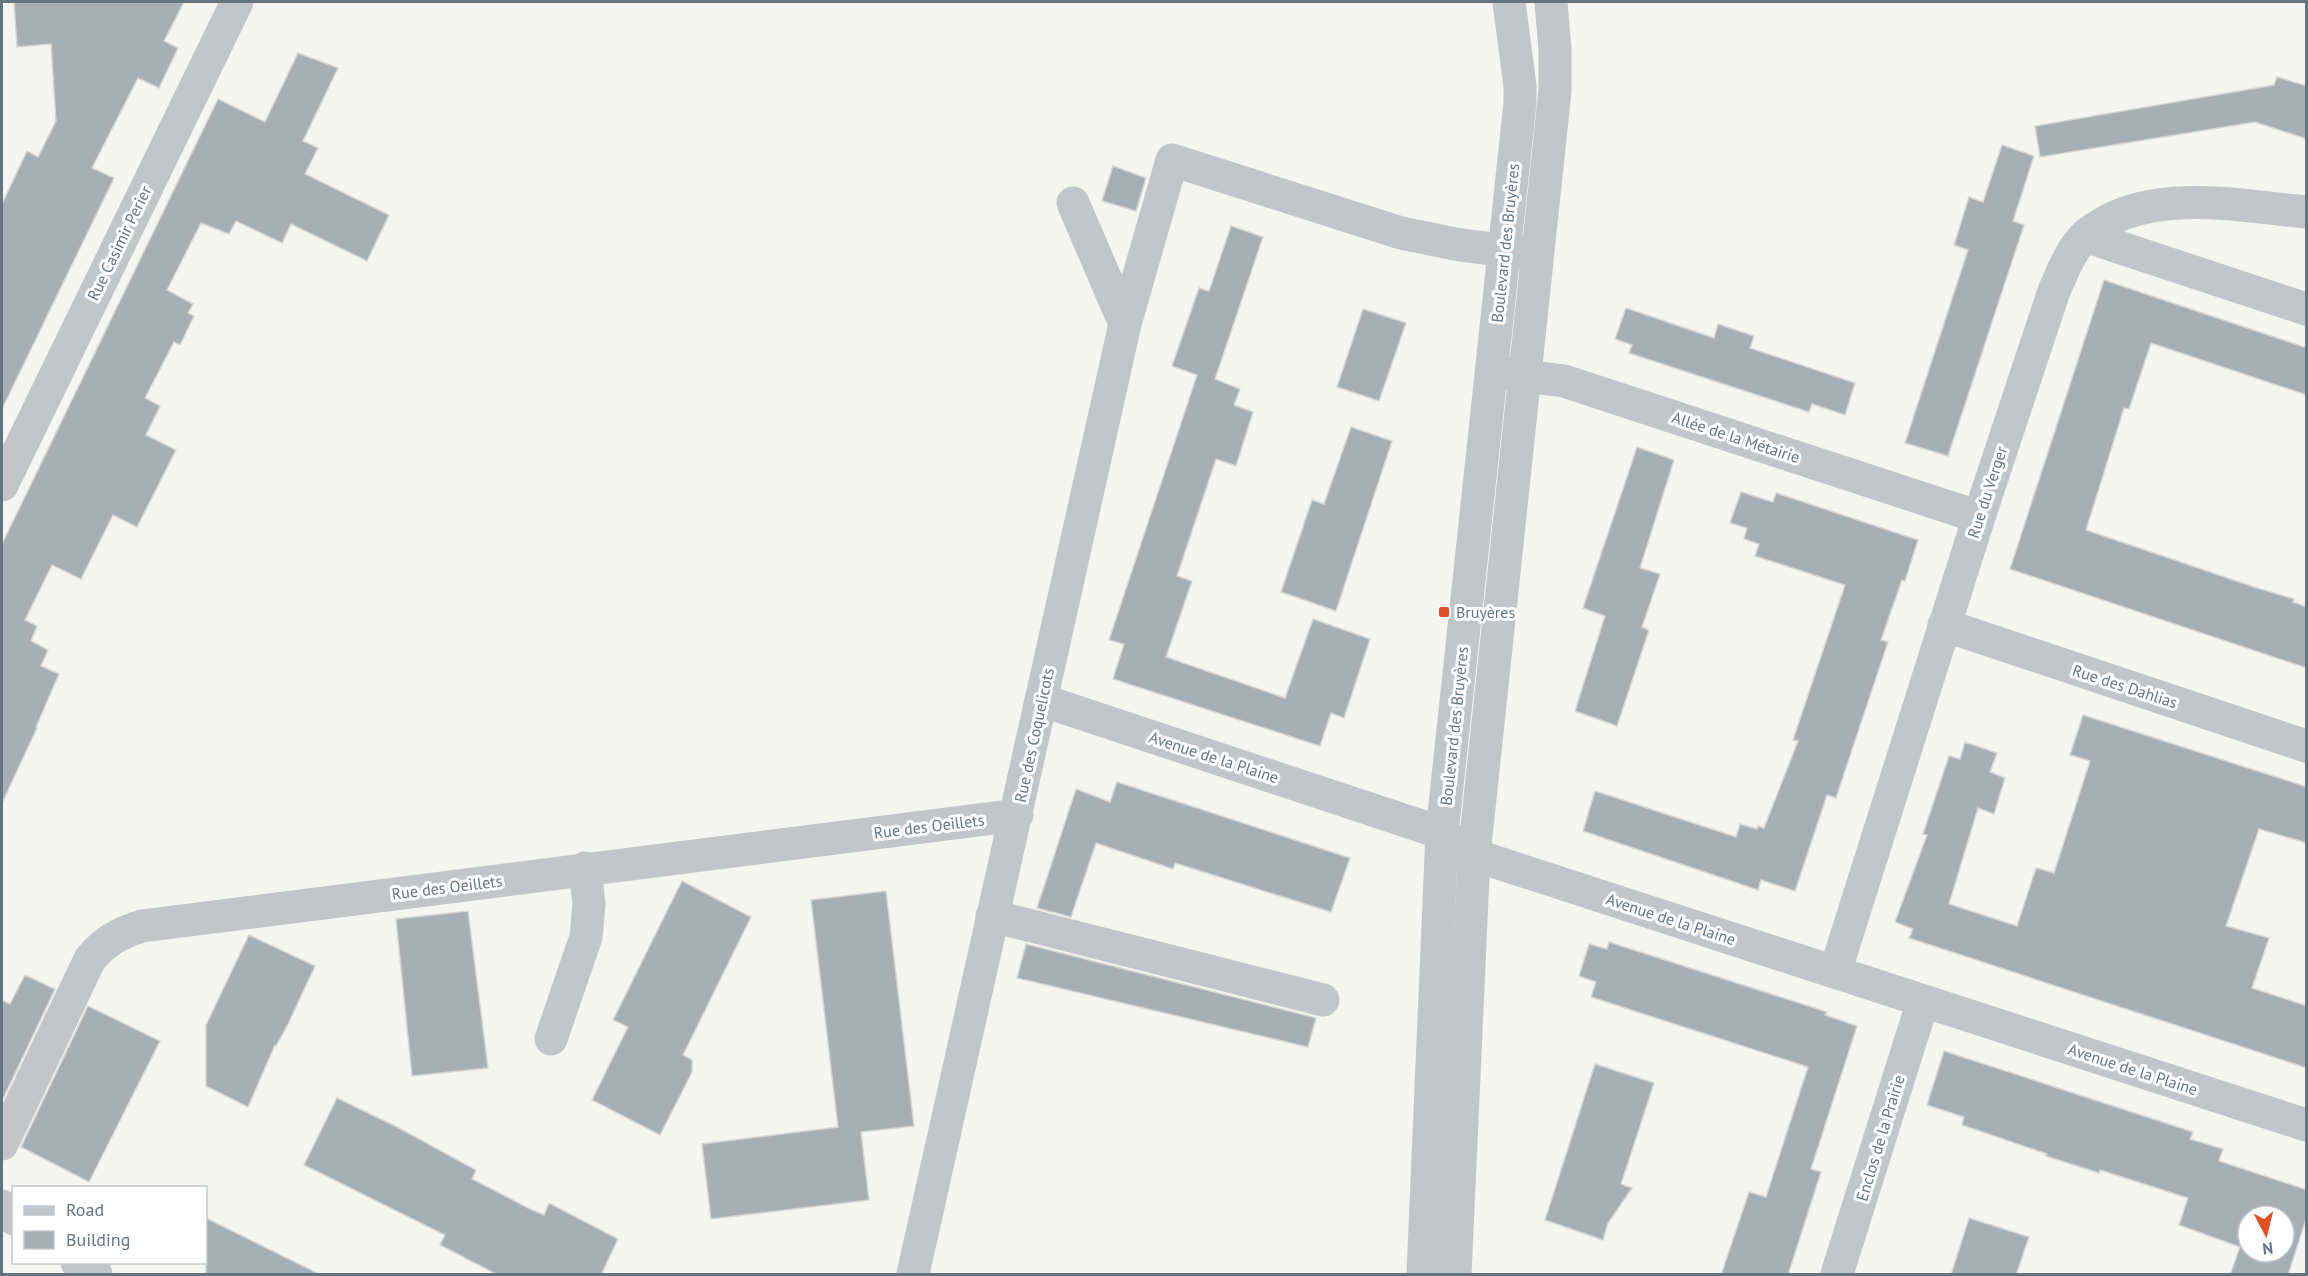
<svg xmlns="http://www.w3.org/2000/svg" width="2308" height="1276" viewBox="0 0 2308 1276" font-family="'PT Sans',sans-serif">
<rect width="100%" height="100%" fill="#f5f5f1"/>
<g fill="#a6afb4" stroke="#d6d6d4" stroke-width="1.5" fill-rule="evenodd">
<path d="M14 2H184L164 41 178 48 159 88 138 78 92 168 114 178 2 409V204L27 151 38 157 56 121 51 44 17 47Z"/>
<path d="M298 53 338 68 303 141 318 148 305 174 389 215 367 261 291 224 282 243 236 221 229 234 201 223 167 290 193 304 188 313 194 316 180 345 174 342 145 398 160 406 146 435 176 450 137 527 113 515 81 579 52 565 25 620 37 626 31 641 48 650 41 666 59 674 36 727 37 728 2 803V544L218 99 265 122Z"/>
<path d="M2277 77 2307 86V139L2255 122 2040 157 2035 126 2274 85Z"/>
<path d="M2002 145 2034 156 2013 221 2024 225 1948 456 1905 443 1968 250 1954 245 1969 197 1983 202Z"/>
<path d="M1113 166 1146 178 1136 211 1102 201Z"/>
<path d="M1231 226 1263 237 1215 379 1240 389 1234 405 1253 412 1236 466 1216 459 1177 576 1192 581 1166 657 1285 698 1313 619 1370 639 1344 718 1331 713 1320 746 1113 679 1124 644 1109 640 1197 375 1172 366 1199 288 1209 291Z"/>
<path d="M2104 280 2307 348V395L2151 343 2129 409 2124 408 2086 530 2254 587 2294 599 2293 602 2307 607V668L2010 569Z"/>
<path d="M1626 308 1714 338 1718 324 1754 336 1750 348 1855 383 1845 415 1812 404 1809 412 1629 353 1632 345 1615 339Z"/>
<path d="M1363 309 1406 323 1379 401 1337 387Z"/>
<path d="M1351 427 1392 441 1336 611 1281 592 1312 500 1324 504Z"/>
<path d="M1637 447 1674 460 1640 568 1660 574 1642 627 1649 630 1617 726 1575 711 1605 616 1583 608Z"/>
<path d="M1741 492 1773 502 1776 493 1918 540 1905 581 1902 580 1881 640 1888 642 1836 798 1827 795 1795 891 1761 880 1758 890 1583 831 1595 791 1736 837 1740 824 1757 829 1758 826 1764 828 1798 741 1793 740 1845 585 1755 556 1759 544 1744 539 1747 528 1730 523Z"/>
<path d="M2083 715 2307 787V843L2259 829 2226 926 2269 938 2252 988 2307 1006V1068L1909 938 1913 929 1895 922 1927 835 1923 834 1949 756 1960 759 1965 742 1997 753 1990 772 2005 778 1994 814 1978 808 1949 904 2017 926 2036 868 2054 873 2090 761 2070 755Z"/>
<path d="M1117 782 1350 858 1331 912 1175 863 1173 869 1096 843 1071 917 1037 908 1076 789 1110 802Z"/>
<path d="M682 881 751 917 683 1055 692 1060V1072L660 1135 592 1100 628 1027 613 1020Z"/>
<path d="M886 891 914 1126 861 1132 869 1200 711 1219 702 1144 838 1127 811 900Z"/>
<path d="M468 911 488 1068 412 1076 396 919Z"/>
<path d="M249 935 315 966 288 1024 276 1046 275 1045 248 1107 206 1086V1025Z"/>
<path d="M1609 942 1827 1012 1825 1015 1857 1026 1811 1169 1821 1172 1788 1275H1721L1749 1192 1766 1197 1808 1067 1591 997 1596 982 1579 976 1589 944 1607 949Z"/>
<path d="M1026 944 1316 1018 1308 1047 1017 978Z"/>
<path d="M25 975 55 989 2 1101V1000L10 1004Z"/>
<path d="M88 1006 160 1041 89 1182 21 1147Z"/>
<path d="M1944 1051 2193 1132 2190 1139 2223 1149 2219 1161 2307 1190V1216L2288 1275H2230L2240 1247 2179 1225 2188 1198 2100 1170 2099 1173 2046 1156 2047 1154 1962 1125 1964 1117 1927 1105ZM2248 1216H2284V1252H2248Z"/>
<path d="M1595 1064 1654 1083 1621 1184 1632 1188 1608 1223 1603 1240 1545 1220Z"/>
<path d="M337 1098 397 1127 476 1170 472 1179 532 1210 544 1215 549 1203 618 1239 601 1275H498L440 1245 445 1235 304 1165Z"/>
<path d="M206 1218 321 1275H206Z"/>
<path d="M1969 1218 2029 1237 2016 1275H1951Z"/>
</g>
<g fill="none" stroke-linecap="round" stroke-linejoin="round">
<g stroke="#c2c6c9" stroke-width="33">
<path d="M2085 236 2306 309"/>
<path d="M1125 324 1172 160 1401 233 1460 245 1527 253"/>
<path d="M1502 373 1564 381 1979 517"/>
<path d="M2 485 237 2"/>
<path d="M1944 625 2306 746"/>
<path d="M1041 700 1442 833 1474 855 2306 1125"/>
<path d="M992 916 1323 1000"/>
<path d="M1835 972 1979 517 2054 291C2062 273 2071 249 2086 235 2146 185 2237 206 2306 212"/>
<path d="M551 1039 586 937 589 904 585 868"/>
<path d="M2 1144 90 959C105 941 120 933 142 926L1017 815"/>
<path d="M2 1206 14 1219"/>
<path d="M77 1262 96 1274"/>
<path d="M913 1274 1125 324 1073 203"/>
<path d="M1423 1274 1442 833 1520 103V86L1509 2"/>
<path d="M1455 1274 1474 855 1555 91V50L1551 2"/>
<path d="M1837 1274 1923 1001"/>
</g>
</g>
<rect fill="#e14f25" stroke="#fff" stroke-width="2" x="1438" y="606" width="12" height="12" rx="3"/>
<g text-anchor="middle" stroke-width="6" stroke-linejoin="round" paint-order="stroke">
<g font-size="16" fill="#647582" stroke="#fff">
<text transform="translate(119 243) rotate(-64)" y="6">Rue Casimir Perier</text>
<text transform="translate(1505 243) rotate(-84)" y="6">Boulevard des Bruyères</text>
<text transform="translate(1736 437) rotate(18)" y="6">Allée de la Métairie</text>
<text transform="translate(1987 492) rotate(-72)" y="6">Rue du Verger</text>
<text transform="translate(2125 686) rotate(18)" y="6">Rue des Dahlias</text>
<text transform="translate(1454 726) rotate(-84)" y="6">Boulevard des Bruyères</text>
<text transform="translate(1034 735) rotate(-78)" y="6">Rue des Coquelicots</text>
<text transform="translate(1214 757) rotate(18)" y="6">Avenue de la Plaine</text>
<text transform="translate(929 826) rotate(-7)" y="6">Rue des Oeillets</text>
<text transform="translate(447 887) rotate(-7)" y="6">Rue des Oeillets</text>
<text transform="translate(1671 919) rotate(18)" y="6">Avenue de la Plaine</text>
<text transform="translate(2133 1069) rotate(18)" y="6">Avenue de la Plaine</text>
<text transform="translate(1880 1138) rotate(-73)" y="6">Enclos de la Prairie</text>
</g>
<g font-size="16" fill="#647582" stroke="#fff" text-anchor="start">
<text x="1456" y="618">Bruyères</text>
</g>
</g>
<rect width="2308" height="1276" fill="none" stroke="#647582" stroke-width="6"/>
<rect x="12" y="1186" width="195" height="78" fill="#ffffff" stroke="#c1c8cd" stroke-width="1.5"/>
<rect x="24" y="1206" width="30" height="9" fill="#c2c6c9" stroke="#c1c8cd" stroke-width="1.5"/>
<text x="66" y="1216" font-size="18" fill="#647582">Road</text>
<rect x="24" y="1231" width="30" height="18" fill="#a6afb4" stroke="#c1c8cd" stroke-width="1.5"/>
<text x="66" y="1246" font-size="18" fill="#647582">Building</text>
<g transform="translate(2266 1234) rotate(173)"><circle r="28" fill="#ffffff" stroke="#c1c8cd" stroke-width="1.5"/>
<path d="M0-4.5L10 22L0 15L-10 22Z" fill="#e14f25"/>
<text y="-9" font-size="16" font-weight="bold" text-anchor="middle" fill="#647582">N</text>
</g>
</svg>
